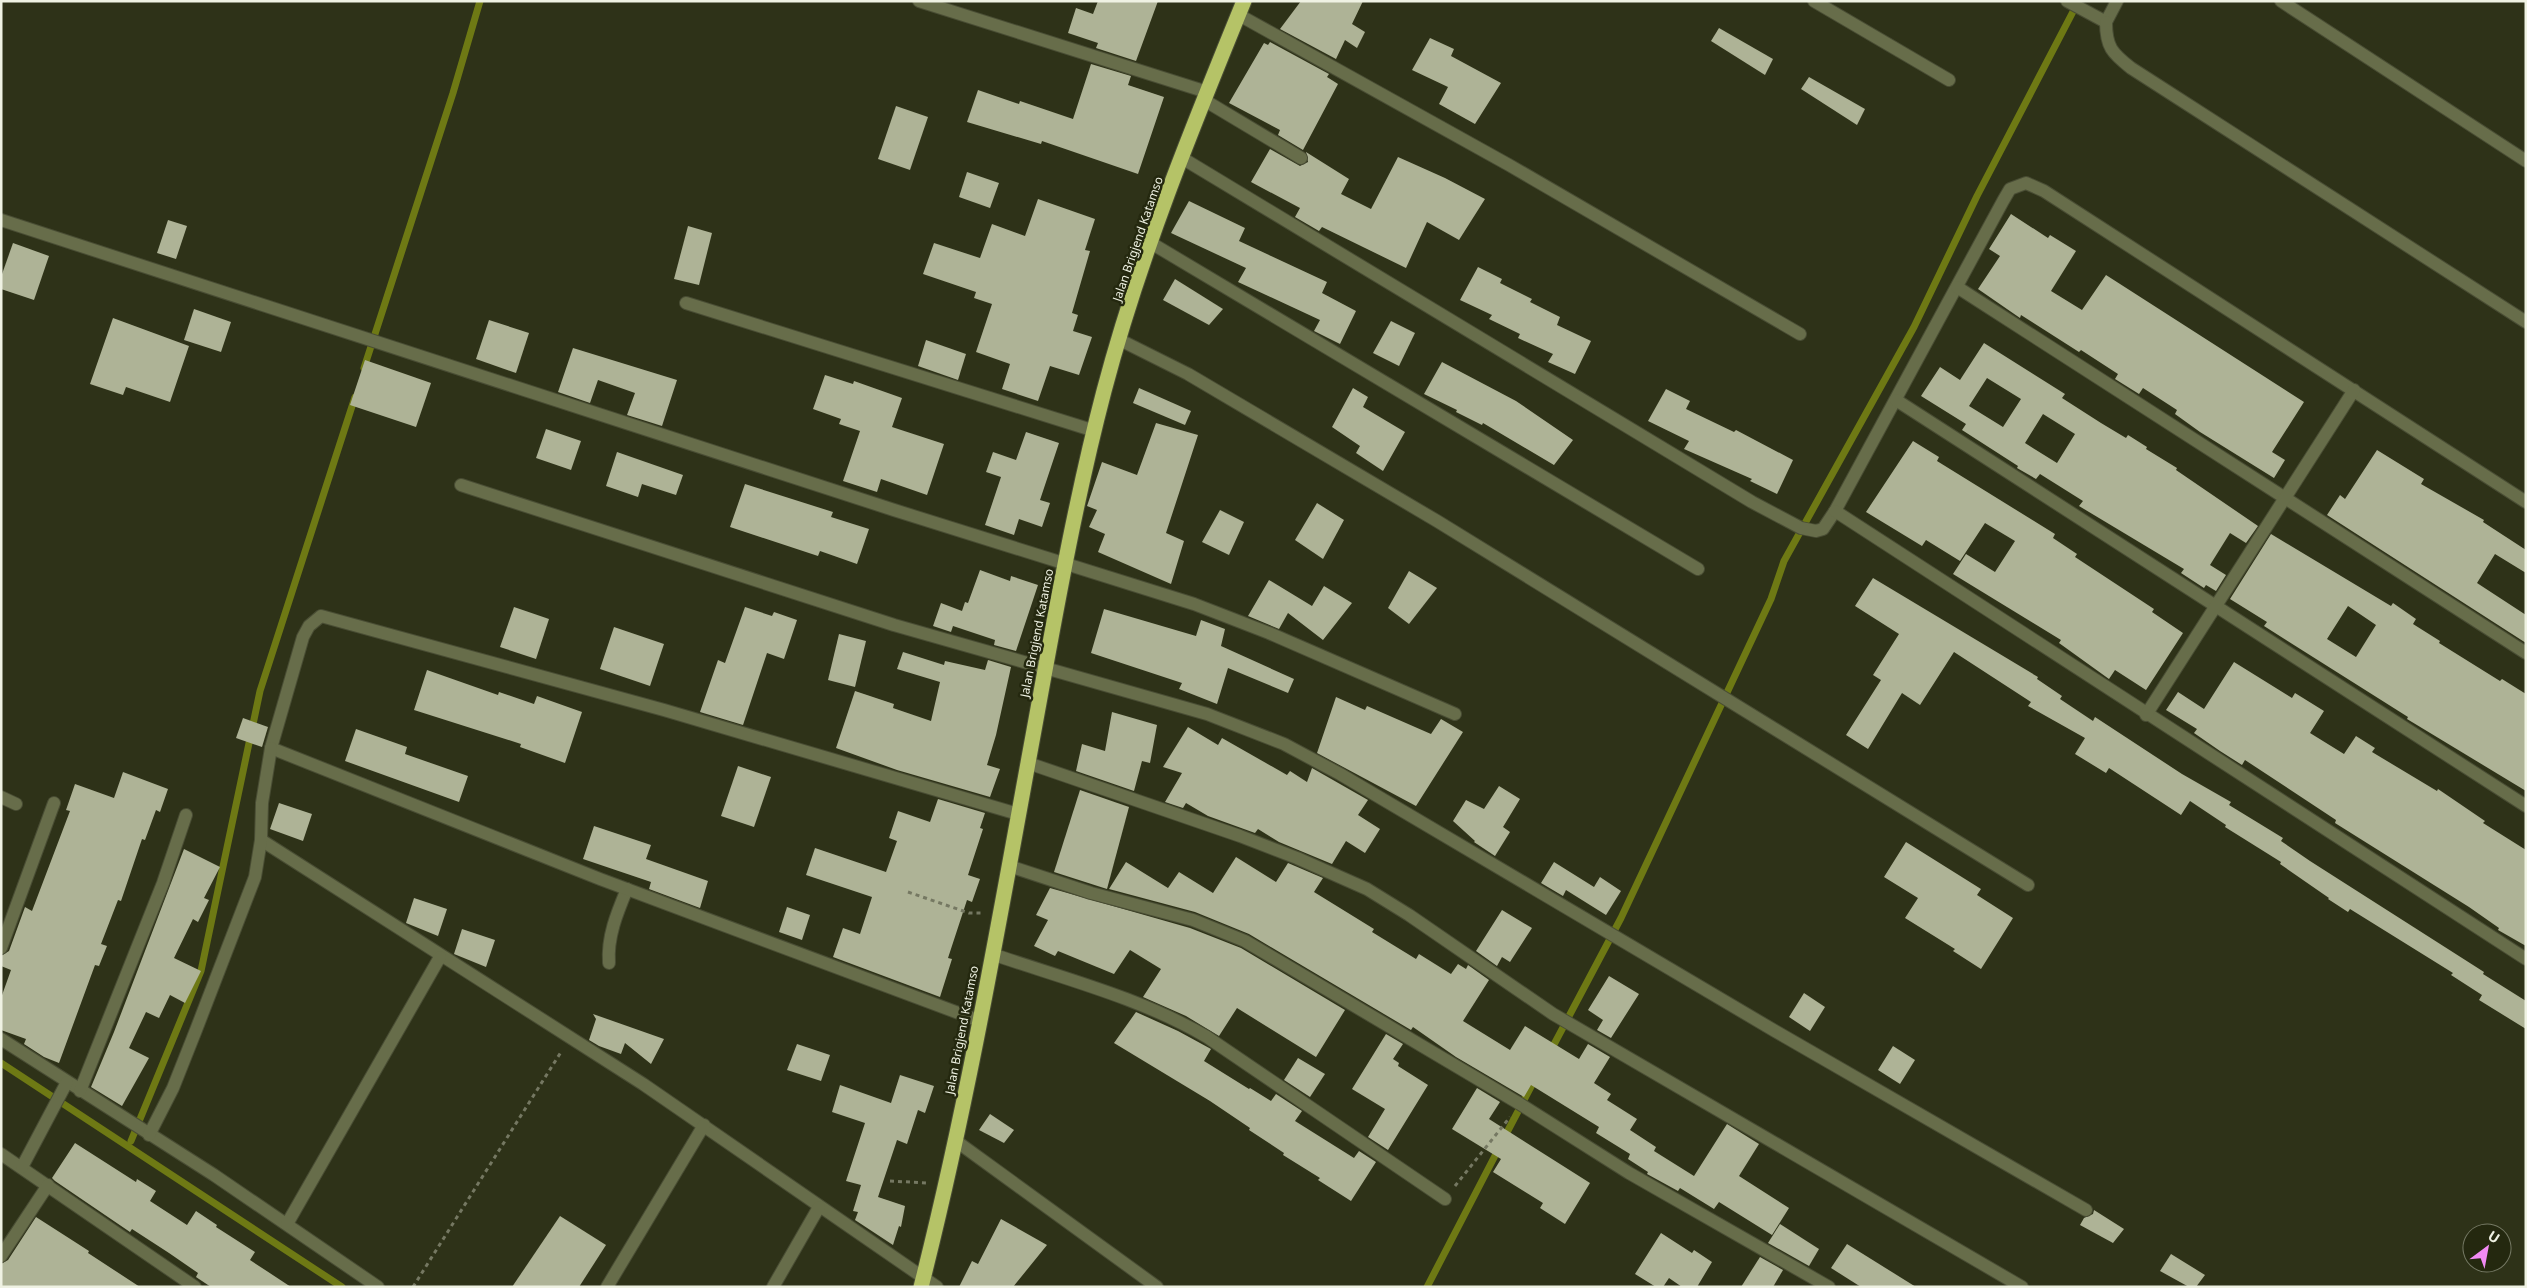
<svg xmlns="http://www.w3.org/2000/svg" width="2527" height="1288" viewBox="0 0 2527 1288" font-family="'Noto Sans',sans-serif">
<rect width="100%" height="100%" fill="#2e3218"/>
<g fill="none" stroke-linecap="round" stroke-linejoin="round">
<g stroke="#6e7914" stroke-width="7">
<path d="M364 368 453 93 480 1"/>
<path d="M1550 1052 1621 918 1771 599 1784 561 1914 327 1977 196 2077 4"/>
<path d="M1 1063 342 1287"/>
<path d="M1504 1138 1535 1079"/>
<path d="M131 1141 201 971 260 691 355 397"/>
<path d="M1427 1287 1499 1148"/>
</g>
</g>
<g fill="#aeb396" fill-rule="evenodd">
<path d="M1098 1H1158L1136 61 1096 48 1098 43 1068 33 1076 8 1093 14Z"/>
<path d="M1301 1H1363L1352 24 1365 32 1357 48 1345 40 1336 59 1280 29Z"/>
<path d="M1719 28 1773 59 1765 75 1711 41Z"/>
<path d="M1430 38 1454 49 1451 56 1501 83 1475 124 1439 104 1448 87 1412 70Z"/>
<path d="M1270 42 1329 74 1327 77 1338 84 1303 150 1278 135 1280 130 1229 103 1264 43 1268 45Z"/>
<path d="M1091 64 1131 76 1128 85 1164 97 1138 174 1042 141 1041 144 967 122 978 90 1019 104 1020 101 1073 119Z"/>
<path d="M1809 77 1865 109 1857 125 1801 89Z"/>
<path d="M896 106 928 117 910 170 878 159Z"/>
<path d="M1270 149 1300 166 1308 162 1306 152 1349 179 1341 194 1371 209 1398 157 1445 178 1485 199 1459 240 1427 222 1406 268 1322 227 1319 231 1295 217 1300 208 1251 182Z"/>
<path d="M967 172 999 183 990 208 959 197Z"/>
<path d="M1038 199 1095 219 1085 250 1090 251 1072 313 1078 315 1073 331 1092 337 1079 375 1050 366 1038 401 1002 389 1010 364 976 352 992 304 974 298 976 292 923 274 934 243 980 258 992 224 1025 236Z"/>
<path d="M1189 201 1245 228 1239 241 1327 282 1322 293 1356 311 1340 344 1314 331 1320 320 1238 282 1246 268 1171 233Z"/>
<path d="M2011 214 2048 238 2050 235 2076 251 2051 291 2082 310 2106 275 2304 402 2272 452 2285 460 2274 478 2200 432 2175 414 2177 410 2143 388 2139 394 2115 379 2118 374 2081 350 2079 352 2021 315 2020 318 1978 289 2000 256 1989 249Z"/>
<path d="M168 220 187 226 176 259 157 253Z"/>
<path d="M688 226 712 233 699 285 674 279Z"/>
<path d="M13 243 49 256 34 300 1 289V277Z"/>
<path d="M1478 267 1502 279 1500 283 1532 299 1530 302 1560 317 1557 325 1591 341 1575 374 1548 362 1553 354 1518 338 1520 334 1489 319 1492 315 1460 300Z"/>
<path d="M1175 279 1223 309 1209 325 1163 300Z"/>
<path d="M194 309 231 322 221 352 184 340Z"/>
<path d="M113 318 189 346 170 402 126 387 123 395 90 384Z"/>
<path d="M489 320 529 333 516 373 476 359Z"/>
<path d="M1391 321 1415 333 1399 366 1373 353Z"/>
<path d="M926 340 966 354 958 380 918 366Z"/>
<path d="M1984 343 2065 394 2062 398 2101 423 2126 438 2128 435 2147 447 2146 449 2177 468 2176 470 2258 526 2246 543 2230 533 2210 565 2226 575 2216 591 2206 585 2204 588 2181 573 2184 569 2079 506 2083 501 2040 474 2036 479 2017 468 2018 466 1962 430 1966 424 1921 396 1940 367 1960 380ZM1987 378 2021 399 2003 427 1969 406ZM2043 414 2075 434 2057 463 2025 443Z"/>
<path d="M573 348 677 380 662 426 627 415 635 393 598 380 590 403 558 392Z"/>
<path d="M365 360 431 383 416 427 350 405Z"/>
<path d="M1442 362 1516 401 1573 440 1554 465 1483 423 1482 425 1456 412 1457 410 1424 394Z"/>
<path d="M825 375 853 384 854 381 902 398 892 427 944 444 927 495 881 479 877 492 843 481 860 431 839 424 841 419 813 409Z"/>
<path d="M1139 388 1191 411 1185 425 1133 403Z"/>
<path d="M1353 388 1368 397 1363 407 1405 432 1383 471 1356 453 1360 446 1332 427Z"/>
<path d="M1666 389 1690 401 1686 409 1734 432 1736 430 1793 460 1777 494 1750 481 1752 479 1684 449 1689 441 1648 421Z"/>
<path d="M1156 423 1198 435 1166 533 1184 541 1171 584 1098 552 1105 534 1089 527 1097 510 1087 506 1102 462 1137 475Z"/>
<path d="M546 429 581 441 571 470 536 458Z"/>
<path d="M1026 432 1059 443 1040 500 1050 503 1042 527 1019 519 1014 535 985 525 1001 477 986 472 993 452 1016 460Z"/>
<path d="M1913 441 1939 457 1937 461 2055 534 2053 538 2077 554 2075 557 2154 609 2152 612 2183 633 2146 690 2115 670 2109 679 2059 643 2061 640 1953 574 1966 554 1995 572 2015 541 1985 523 1960 561 1926 540 1922 546 1866 512Z"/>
<path d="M2377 450 2424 479 2421 484 2484 520 2483 522 2526 550V573L2495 554 2477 583 2526 615V643L2327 515 2340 495 2345 499Z"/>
<path d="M617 452 683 475 676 495 642 484 638 497 606 486Z"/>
<path d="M745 484 833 512 831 517 869 529 857 564 820 551 818 556 730 527Z"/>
<path d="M1317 503 1344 520 1323 559 1295 540Z"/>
<path d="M1220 510 1244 522 1229 555 1202 542Z"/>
<path d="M2271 534 2391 606 2393 603 2416 619 2413 624 2440 641 2439 643 2500 681 2502 679 2526 694V791L2407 719 2408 717 2264 626 2267 622 2230 599ZM2348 606 2376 625 2356 657 2327 639Z"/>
<path d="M980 570 1010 581 1011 576 1038 585 1016 651 994 645 995 640 953 626 951 632 933 626 941 603 962 611 965 602 968 603Z"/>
<path d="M1409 571 1437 588 1409 624 1388 608Z"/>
<path d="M1873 578 2038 677 2037 679 2062 696 2060 699 2093 721 2095 717 2182 774 2231 802 2229 805 2283 838 2281 841 2310 861 2484 972 2483 974 2526 1001V1029L2479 1000 2482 995 2451 975 2453 973 2350 909 2348 912 2328 899 2329 898 2280 864 2281 862 2225 827 2226 825 2190 801 2181 815 2109 768 2106 773 2075 754 2085 738 2028 706 2031 702 1954 652 1920 705 1902 693 1868 749 1846 735 1881 680 1873 675 1899 634 1855 606Z"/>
<path d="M1269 580 1312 606 1324 586 1352 603 1323 640 1288 613 1279 629 1248 616Z"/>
<path d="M514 607 549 619 536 659 500 647Z"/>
<path d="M745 607 772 616 774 612 797 620 784 659 767 653 743 725 700 712 718 660 725 663Z"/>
<path d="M1104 609 1196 636 1201 620 1225 629 1221 646 1294 679 1288 693 1228 668 1217 704 1179 689 1182 683 1091 653Z"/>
<path d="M614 627 664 644 650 686 600 669Z"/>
<path d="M839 634 866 641 855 687 828 680Z"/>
<path d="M903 652 944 665 945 661 985 670 988 660 1011 667 996 735 987 765 1000 769 990 797 897 770 836 748 855 691 894 704 893 708 931 721 940 682 897 669Z"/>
<path d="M2234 662 2292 698 2295 693 2324 711 2310 733 2344 754 2356 736 2375 748 2372 752 2437 791 2438 789 2485 821 2483 823 2526 850V946L2498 930 2499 928 2469 907 2335 823 2336 820 2245 760 2242 765 2220 751 2194 733 2197 729 2166 710 2178 692 2204 709Z"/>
<path d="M427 670 498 695 499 692 534 704 537 696 582 712 565 763 520 747 521 744 414 710Z"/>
<path d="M1336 697 1365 710 1367 706 1431 734 1441 719 1463 732 1416 806 1317 753Z"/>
<path d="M1112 712 1157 725 1150 763 1142 761 1134 791 1076 771 1082 744 1105 751Z"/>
<path d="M243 718 268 727 262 747 236 738Z"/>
<path d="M1188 727 1218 745 1222 738 1287 775 1290 771 1307 782 1312 768 1368 800 1358 815 1380 829 1365 853 1346 841 1332 864 1279 842 1258 829 1255 833 1208 816 1186 803 1183 808 1165 802 1182 773 1163 767Z"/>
<path d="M356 729 407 747 405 754 468 776 459 802 345 761Z"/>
<path d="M738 766 771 777 754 827 721 816Z"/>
<path d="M123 772 168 789 160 812 156 810 145 840 142 839 121 901 118 900 101 944 107 946 99 966 95 965 59 1063 44 1057 24 1044 26 1039 1 1030V998L11 970 1 966V956L9 951 25 907 32 911 70 811 66 810 75 784 114 798Z"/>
<path d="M1499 786 1520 799 1503 827 1510 832 1495 856 1474 842 1475 841 1453 821 1466 800 1484 809Z"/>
<path d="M1080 790 1129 807 1107 889 1054 872Z"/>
<path d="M938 799 985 813 980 828 983 829 968 875 980 879 972 902 967 900 948 958 952 959 940 997 833 957 843 928 860 934 872 897 806 875 815 848 886 872 897 841 889 838 898 811 930 822Z"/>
<path d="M279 803 312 814 303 841 270 829Z"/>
<path d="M594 826 651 845 646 859 708 881 700 908 649 889 651 882 583 859Z"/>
<path d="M1906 842 1981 889 1977 895 2013 918 1981 969 1953 951 1955 949 1905 918 1918 898 1884 877Z"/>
<path d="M184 849 220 867 204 898 209 900 198 922 193 919 174 958 201 971 185 1003 170 995 159 1018 146 1012 129 1048 149 1058 122 1106 91 1087 114 1032Z"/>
<path d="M1236 857 1276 882 1288 863 1323 878 1314 892 1374 929 1372 932 1416 959 1419 954 1451 974 1458 964 1466 969 1468 965 1489 980 1463 1021 1510 1050 1525 1026 1579 1059 1588 1044 1610 1057 1594 1083 1611 1094 1607 1100 1637 1119 1630 1130 1656 1147 1654 1151 1694 1176 1727 1124 1759 1144 1739 1176 1789 1208 1772 1235 1719 1202 1714 1209 1680 1188 1678 1191 1647 1174 1648 1172 1628 1159 1630 1154 1596 1133 1599 1127 1531 1085 1524 1097 1456 1057 1413 1027 1411 1030 1249 934 1195 912 1109 889 1126 862 1168 888 1179 872 1213 893Z"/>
<path d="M1554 862 1594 887 1600 877 1621 891 1606 915 1566 890 1563 896 1541 883Z"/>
<path d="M1050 888 1190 928 1241 948 1345 1010 1316 1057 1237 1008 1219 1036 1186 1016 1143 997 1161 969 1130 950 1114 974 1058 951 1055 956 1034 946 1048 920 1036 915Z"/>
<path d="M414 898 447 909 438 936 406 923Z"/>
<path d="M787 907 810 915 802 940 779 932Z"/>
<path d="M1502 910 1532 928 1510 962 1502 957 1497 966 1476 951Z"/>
<path d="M462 929 495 940 486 967 454 954Z"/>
<path d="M1609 976 1639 994 1611 1038 1597 1030 1603 1020 1588 1010Z"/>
<path d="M1804 993 1825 1007 1810 1031 1789 1017Z"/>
<path d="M1136 1012 1178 1031 1211 1049 1204 1061 1249 1089 1250 1088 1271 1101 1276 1094 1302 1111 1295 1121 1354 1158 1359 1151 1376 1162 1351 1201 1318 1180 1320 1178 1283 1155 1284 1153 1249 1130 1250 1128 1210 1101 1114 1043Z"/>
<path d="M593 1014 664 1039 651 1064 625 1043 621 1054 599 1046 589 1040 596 1019Z"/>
<path d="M1386 1034 1403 1044 1393 1059 1399 1063 1398 1066 1428 1085 1388 1150 1368 1137 1385 1109 1352 1089Z"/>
<path d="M797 1044 830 1055 821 1081 787 1070Z"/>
<path d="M1893 1046 1915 1060 1900 1084 1878 1070Z"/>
<path d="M1298 1058 1325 1074 1310 1097 1284 1080Z"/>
<path d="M900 1075 934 1086 925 1113 918 1110 907 1144 897 1140 878 1197 905 1206 901 1227 899 1226 893 1245 855 1220 858 1212 853 1211 861 1185 846 1181 865 1123 832 1112 840 1085 891 1103Z"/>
<path d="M1477 1088 1500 1102 1489 1119 1590 1183 1565 1224 1540 1208 1543 1203 1493 1172 1501 1159 1452 1129Z"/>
<path d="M990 1114 1014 1130 1004 1143 979 1130Z"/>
<path d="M75 1143 136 1182 137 1179 156 1191 150 1201 187 1225 196 1211 217 1225 216 1227 255 1252 250 1260 291 1287H211L196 1277 198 1273 169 1253 132 1229 130 1232 55 1181 52 1178Z"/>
<path d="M2094 1210 2124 1229 2113 1243 2080 1225 2084 1218 2093 1214Z"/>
<path d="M560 1216 606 1245 579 1287H512Z"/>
<path d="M36 1217 89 1251 88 1253 140 1287H1V1264L8 1260Z"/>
<path d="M1001 1219 1047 1245 1013 1287H959L972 1261 978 1264Z"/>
<path d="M1780 1224 1819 1249 1809 1266 1768 1243Z"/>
<path d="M1661 1233 1692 1253 1694 1250 1712 1262 1697 1287H1682L1669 1278 1663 1287H1656L1635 1274Z"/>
<path d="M1847 1244 1916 1287H1861L1831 1268Z"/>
<path d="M2171 1254 2205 1275 2196 1287H2189L2160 1271Z"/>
<path d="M1760 1257 1783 1270 1773 1287H1741Z"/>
</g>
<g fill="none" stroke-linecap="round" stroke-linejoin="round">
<defs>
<g id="lane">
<path d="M1204 100 1301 158"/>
<path d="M609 963C607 937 617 913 627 889"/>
</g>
<g id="street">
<path d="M919 1 1207 92"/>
<path d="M1814 1 1949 80"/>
<path d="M2067 1 2106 22 2117 1"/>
<path d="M2281 1 2526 161"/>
<path d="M1239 15 1509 165 1800 334"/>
<path d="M2106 22C2106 47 2112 53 2131 68L2526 322"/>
<path d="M1182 158 1752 502 1801 528 1816 531 1823 529 1835 511 2003 201 2010 189 2026 183 2044 191 2526 502"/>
<path d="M1 220 894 510 1194 604 1269 633 1455 714"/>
<path d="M1151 243 1698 569"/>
<path d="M1957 287 2526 653"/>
<path d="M686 303 1095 431"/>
<path d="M1118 339 1188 374 1437 521 2028 885"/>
<path d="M1896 400 2526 806"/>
<path d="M461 485 894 625 1207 714 1284 744 1340 774 1775 1031 2086 1210"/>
<path d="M1835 511 2526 959"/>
<path d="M2146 715 2354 390"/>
<path d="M1028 763 1240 836 1297 858 1367 889 1409 915 1553 1014 2022 1287"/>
<path d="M1 797 16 804"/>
<path d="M261 840 643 1084 937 1287"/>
<path d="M1009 866 1091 893 1193 920 1245 941 1520 1104 1629 1173 1829 1287"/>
<path d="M1 948 54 803"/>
<path d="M992 954C1065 979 1141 998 1207 1037L1445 1199"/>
<path d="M980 1021 600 879 271 748 303 637 309 626 321 616 664 710 1018 814"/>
<path d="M1 1039 214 1175 378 1287"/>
<path d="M80 1091 163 883 186 815"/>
<path d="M149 1135 173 1088 196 1030 255 877 261 840 262 803 271 748"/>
<path d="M956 1141 1157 1287"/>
<path d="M1 1154 195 1287"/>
<path d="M22 1167 67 1082"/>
<path d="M287 1224 440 957"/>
<path d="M1 1256 48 1185"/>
<path d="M607 1287 704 1125"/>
<path d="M773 1287 819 1207"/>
</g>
<path id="highway" d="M921 1287C965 1114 996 939 1028 763 1051 639 1072 513 1104 391 1139 258 1192 128 1244 1"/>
</defs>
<use href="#lane" stroke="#494d34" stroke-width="14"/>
<use href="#street" stroke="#494d34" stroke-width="14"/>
<use href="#highway" stroke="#494d34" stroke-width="17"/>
<g stroke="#757862" stroke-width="3" stroke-dasharray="4 4" stroke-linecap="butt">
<path d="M908 892 969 913H981"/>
<path d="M890 1181 927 1183"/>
<path d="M1455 1186 1510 1117"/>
<path d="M413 1287 561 1052"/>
</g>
<use href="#lane" stroke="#676d4a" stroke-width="12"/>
<use href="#street" stroke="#676d4a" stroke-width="12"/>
<use href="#highway" stroke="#b5c367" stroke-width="15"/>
</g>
<g text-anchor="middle" stroke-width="5" stroke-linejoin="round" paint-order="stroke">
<g font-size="12" fill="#eff2e3" stroke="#24280f">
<text transform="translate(1138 239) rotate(-71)" y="4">Jalan Brigjend Katamso</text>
<text transform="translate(1037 633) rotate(-79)" y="4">Jalan Brigjend Katamso</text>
<text transform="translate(962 1030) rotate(-79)" y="4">Jalan Brigjend Katamso</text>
</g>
</g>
<rect width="2527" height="1288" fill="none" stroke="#eff2e3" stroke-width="5"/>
<g transform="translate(2487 1248) rotate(32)"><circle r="24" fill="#24280f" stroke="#757964"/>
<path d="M0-4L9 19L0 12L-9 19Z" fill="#f18af4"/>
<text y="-8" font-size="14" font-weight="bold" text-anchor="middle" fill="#eff2e3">U</text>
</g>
</svg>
